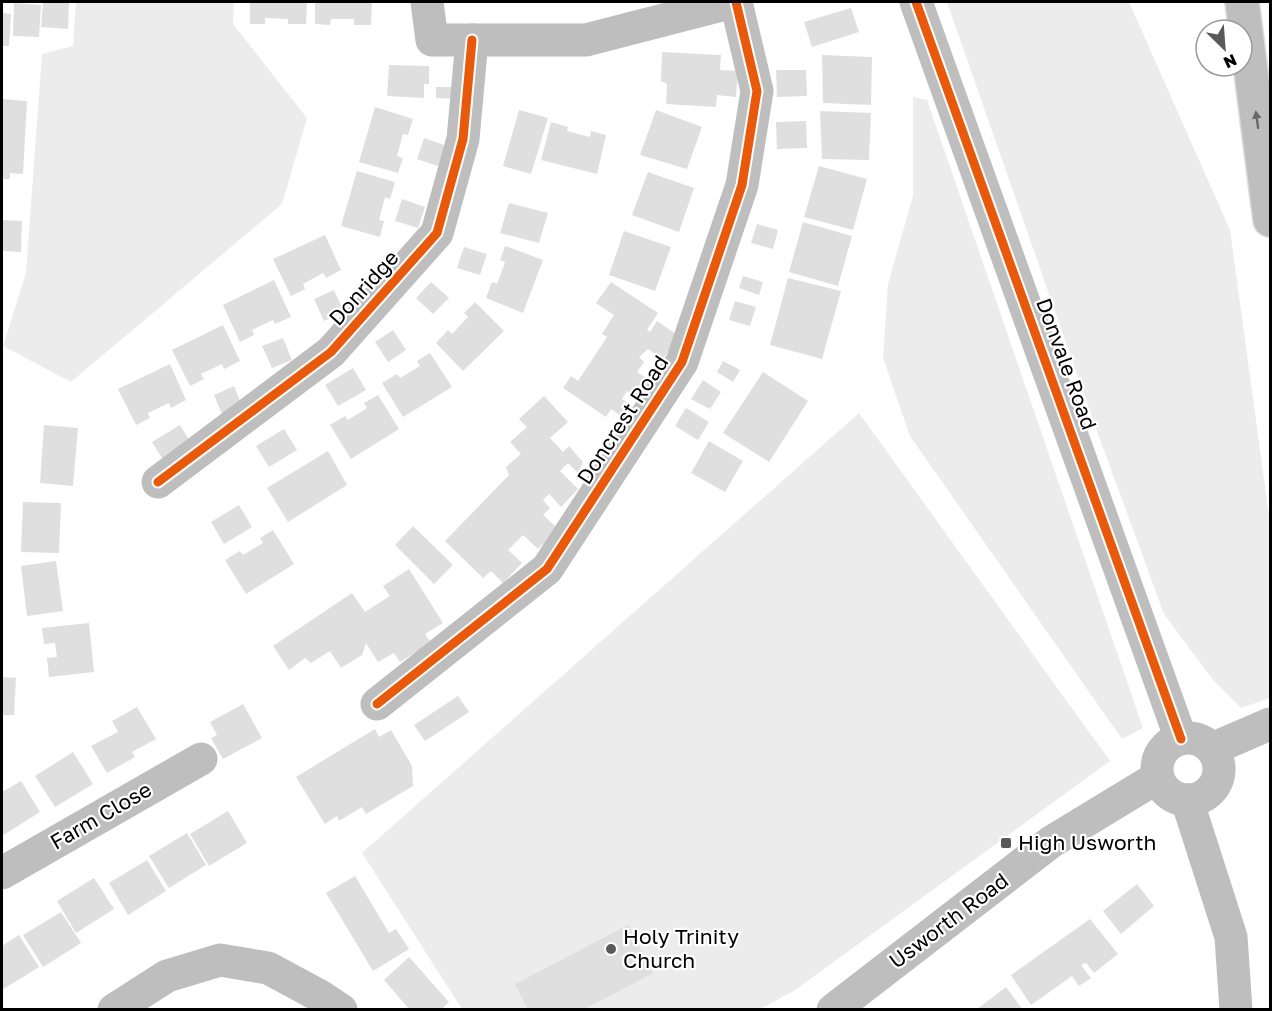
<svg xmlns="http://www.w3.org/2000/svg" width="1272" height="1011" viewBox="0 0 1272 1011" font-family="'Golos Text',sans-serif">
<rect width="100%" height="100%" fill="#fff"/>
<g fill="#ececec">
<path d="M76 2H234L233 24 307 118 282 204 71 382 3 346 26 273 42 54 73 46Z"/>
<path d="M947 2H1129L1230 230 1270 523V698L1241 708 1213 680 1164 614 1094 423Z"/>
<path d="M913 97 927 100 1143 728 1122 739 910 436 883 358 888 284 913 196Z"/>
<path d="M859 413 1110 761 795 990 760 1009H462L362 853Z"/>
</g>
<g fill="#dfdfdf">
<path d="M43 2H69L68 29 41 27Z"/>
<path d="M250 2H307L306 24H288V19L265 18V24H250Z"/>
<path d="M315 2H372L371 25H354V19H331L330 25 315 24Z"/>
<path d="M14 3 41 5 39 37 13 36Z"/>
<path d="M851 8 859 32 812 47 804 22Z"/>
<path d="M2 13 11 14 9 46H2Z"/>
<path d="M662 52 721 55 720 70 738 71 736 97 717 95 716 107 666 104 667 84 661 81Z"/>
<path d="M822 55 872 57 871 105 823 103Z"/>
<path d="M389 65 429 66V84H424V98L387 96Z"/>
<path d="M776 70H806L807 96 777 97Z"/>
<path d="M436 87H460V99L436 98Z"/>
<path d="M2 99 27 101 23 174 10 173V179H2Z"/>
<path d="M375 107 413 119 408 135 403 134 397 156 403 158 398 173 359 162Z"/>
<path d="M519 110 548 118 531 174 503 166Z"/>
<path d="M656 110 702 127 687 169 640 155Z"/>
<path d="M820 111 871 113 869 160 822 159Z"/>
<path d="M806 121 807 148 777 149 776 122Z"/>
<path d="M551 122 568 127 567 131 590 137 591 131 606 135 597 174 541 160Z"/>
<path d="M424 138 447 146 440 167 417 159Z"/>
<path d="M819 166 867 179 853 230 804 217Z"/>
<path d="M357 171 395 182 390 199 385 197 379 220 384 221 380 237 341 226Z"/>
<path d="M648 172 694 188 679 232 632 215Z"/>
<path d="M402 199 425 207 418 228 395 221Z"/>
<path d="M509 203 548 213 539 243 500 233Z"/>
<path d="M2 220 22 221 21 252 2 251Z"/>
<path d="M803 222 852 236 838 286 789 272Z"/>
<path d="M757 224 778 230 773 249 751 243Z"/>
<path d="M624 231 671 247 655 291 609 275Z"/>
<path d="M325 235 341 270 326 278 323 273 303 284 305 289 291 296 273 259Z"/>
<path d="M505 246 543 260 523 313 486 298 492 282 497 284 505 262 500 260Z"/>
<path d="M464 247 487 254 480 275 457 268Z"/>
<path d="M743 276 763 282 759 295 739 288Z"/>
<path d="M788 278 841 291 822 359 770 345Z"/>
<path d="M274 280 291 317 275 324 273 320 252 330 254 335 240 342 223 305Z"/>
<path d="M431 282 449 298 433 314 416 298Z"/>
<path d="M611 282 658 313 647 330 650 332 657 321 679 336 663 359 648 349 639 357 644 362 637 372 654 383 642 400 627 391 622 399 639 411 631 423 611 409 606 417 563 388 571 376 578 381 607 337 602 334 614 315 596 303Z"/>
<path d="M334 290 344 312 324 321 314 299Z"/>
<path d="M735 301 756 307 750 326 729 320Z"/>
<path d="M475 302 504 331 463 371 436 343 448 330 452 334 468 317 464 313Z"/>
<path d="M223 325 240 361 224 369 222 364 201 374 204 379 190 386 172 350Z"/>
<path d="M393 330 406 350 388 362 375 342Z"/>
<path d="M283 338 292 360 272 368 262 346Z"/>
<path d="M430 353 452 387 403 417 382 383 397 374 400 378 420 366 417 361Z"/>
<path d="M723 361 740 370 733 382 717 372Z"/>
<path d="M170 364 186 400 171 408 169 403 148 413 150 418 136 425 118 389Z"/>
<path d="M353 368 366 390 338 406 325 385Z"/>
<path d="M763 372 808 401 769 462 723 433Z"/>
<path d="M703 380 721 392 710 409 691 399Z"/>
<path d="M234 386 243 408 223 417 214 395Z"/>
<path d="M378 395 399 429 351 459 330 425 345 416 348 420 367 408 364 403Z"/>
<path d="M544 396 568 422 550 438 563 452 569 446 583 462 578 473 568 463 560 471 578 489 561 507 549 494 543 500 550 508 543 515 558 529 538 549 523 535 508 550 522 563 503 583 491 571 483 578 445 541 509 475 506 467 521 454 510 442 527 427 519 419Z"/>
<path d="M686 408 709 422 698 440 675 426Z"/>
<path d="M44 425 78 428 73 486 40 483Z"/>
<path d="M180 425 193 446 165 463 152 442Z"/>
<path d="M284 429 297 450 269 467 256 446Z"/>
<path d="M709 441 743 461 725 492 691 473Z"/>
<path d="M328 451 347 485 288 522 267 488Z"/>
<path d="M23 502 61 503 59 553 21 552Z"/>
<path d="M239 505 252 527 224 544 211 522Z"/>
<path d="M413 526 453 565 434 584 395 545Z"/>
<path d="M273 530 294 564 246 594 225 560 240 551 243 555 263 543 260 538Z"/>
<path d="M56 561 63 611 27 616 21 566Z"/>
<path d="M409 569 443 623 425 634 431 643 400 662 394 653 378 662 366 643 362 655 341 668 330 651 311 663 305 658 289 670 273 646 352 593 365 612 390 596 383 586Z"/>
<path d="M89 623 94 672 49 677 47 658 57 657 55 643 44 644 42 628Z"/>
<path d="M2 677 16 678 14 715H2Z"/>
<path d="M458 696 469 712 425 741 414 725Z"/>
<path d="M243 704 262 738 223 759 211 738 217 735 210 722Z"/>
<path d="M137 707 156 739 132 752 135 757 107 773 91 746 118 732 112 721Z"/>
<path d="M375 729 379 737 391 730 412 766 413 786 366 814 362 807 339 821 337 816 325 824 296 777Z"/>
<path d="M73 752 93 784 55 807 35 776Z"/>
<path d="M21 781 40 812 2 836V792Z"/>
<path d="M228 811 247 843 209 866 190 834Z"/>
<path d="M187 833 206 865 169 888 149 856Z"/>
<path d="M147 860 166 891 128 915 109 883Z"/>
<path d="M355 876 389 933 396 929 409 949 373 971 326 893Z"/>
<path d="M94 878 114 909 76 933 57 901Z"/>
<path d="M1137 884 1154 906 1121 934 1103 911Z"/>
<path d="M61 912 81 943 43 967 23 935Z"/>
<path d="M1090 919 1118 954 1094 973 1086 963 1081 965 1091 978 1079 986 1072 976 1031 1005 1011 975Z"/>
<path d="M628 925 653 973 583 1010H528L515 984Z"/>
<path d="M19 935 39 967 2 990V946Z"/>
<path d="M409 957 449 1002 441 1010H410L384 980Z"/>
<path d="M1006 987 1023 1010H976Z"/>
</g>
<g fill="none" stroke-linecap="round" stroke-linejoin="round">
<defs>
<path id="highway" d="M1242 2 1270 220"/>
</defs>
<use href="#highway" stroke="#dbdbdb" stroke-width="36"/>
<g stroke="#bebebe" stroke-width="33">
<path d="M427 2 432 40H586L733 2"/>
<path d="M916 2 1181 739"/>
<path d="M158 482 331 352 437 233 463 139 472 40"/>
<path d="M377 704 547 569 682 362 742 185 757 91 736 2"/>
<circle cx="1188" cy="769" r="31"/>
<path d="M1212 749 1270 724"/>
<path d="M1187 800 1231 937 1236 1010"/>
<path d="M2 873 201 759"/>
<path d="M114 1010 167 976 220 960 268 968 320 996 341 1010"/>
<path d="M833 1010 1051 842 1158 777"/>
</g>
<use href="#highway" stroke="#bebebe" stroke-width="33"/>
<defs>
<g id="cycleway">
<path d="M916 2 1181 739"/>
<path d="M158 482 331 352 437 233 463 139 472 40"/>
<path d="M377 704 547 569 682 362 742 185 757 91 736 2"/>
</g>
</defs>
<use href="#cycleway" stroke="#fff" stroke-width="13"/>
<use href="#cycleway" stroke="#e8590c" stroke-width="9"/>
</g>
<defs><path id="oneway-solid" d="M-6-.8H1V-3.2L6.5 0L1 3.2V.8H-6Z" transform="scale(1.5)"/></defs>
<use fill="#686868" href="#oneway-solid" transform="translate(1257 120) rotate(-98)"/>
<g fill="#595959" stroke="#fff" stroke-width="2">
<rect x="1000" y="837" width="12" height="12" rx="3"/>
<circle cx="611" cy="949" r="6"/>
</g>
<g text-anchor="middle" stroke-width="4.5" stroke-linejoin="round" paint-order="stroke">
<g font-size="21" fill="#000" stroke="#fff">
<text transform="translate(364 288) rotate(-48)" y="7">Donridge</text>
<text transform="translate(1066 364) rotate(70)" y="7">Donvale Road</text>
<text transform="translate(623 420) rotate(-57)" y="7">Doncrest Road</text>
<text transform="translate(101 816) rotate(-30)" y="7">Farm Close</text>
<text transform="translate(949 921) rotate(-37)" y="7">Usworth Road</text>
</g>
<g font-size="21" fill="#000" stroke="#fff" text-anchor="start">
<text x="1018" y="850">High Usworth</text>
<text x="623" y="944">Holy Trinity<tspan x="623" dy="24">Church</tspan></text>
</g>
</g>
<rect width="1272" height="1011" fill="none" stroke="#000000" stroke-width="6"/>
<g transform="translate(1224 48) rotate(155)"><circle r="28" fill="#ffffff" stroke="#999999" stroke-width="1.5"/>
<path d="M0-4.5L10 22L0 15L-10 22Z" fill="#595959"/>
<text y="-9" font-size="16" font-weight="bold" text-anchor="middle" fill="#000000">N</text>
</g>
</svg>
